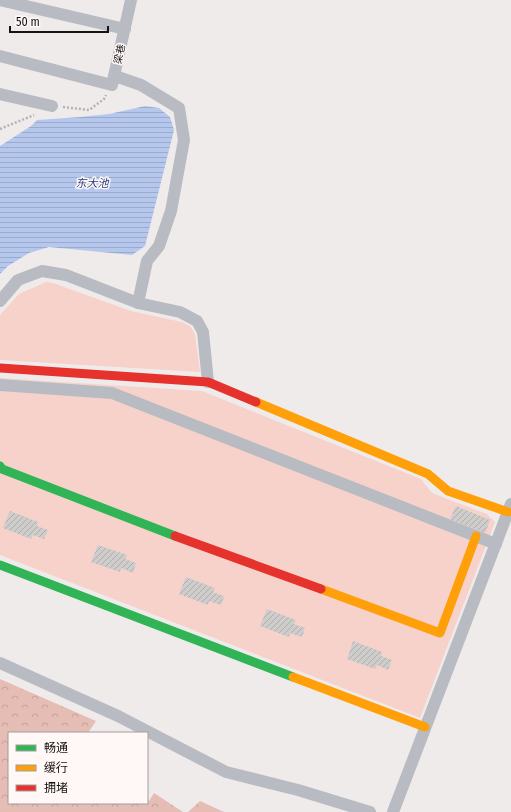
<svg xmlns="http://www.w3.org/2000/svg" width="511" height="812" viewBox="0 0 511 812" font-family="'Fira Sans Condensed','Noto Sans SC',sans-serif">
<defs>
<pattern id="forest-crowns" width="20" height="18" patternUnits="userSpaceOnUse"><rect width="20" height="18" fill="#e6bdb5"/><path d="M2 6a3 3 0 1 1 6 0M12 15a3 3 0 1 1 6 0" fill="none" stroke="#c5a29b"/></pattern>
<pattern id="water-rules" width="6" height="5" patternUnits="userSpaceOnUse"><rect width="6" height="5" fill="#b6c7ee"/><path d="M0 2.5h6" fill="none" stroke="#9caacb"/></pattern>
<pattern id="building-hatch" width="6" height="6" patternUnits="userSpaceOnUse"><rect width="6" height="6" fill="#cfcccc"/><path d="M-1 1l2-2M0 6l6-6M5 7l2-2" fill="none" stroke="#b1aeae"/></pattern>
</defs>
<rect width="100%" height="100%" fill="#f0ebeb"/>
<g fill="#f6d2cb">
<path d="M46 282 53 283 131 311 182 322 190 326 195 334 200 372 0 360V315L19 294Z"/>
<path d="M0 378 202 391 421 479 432 493 487 514 495 522 420 718 0 555Z"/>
</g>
<g fill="url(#forest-crowns)">
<path d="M0 679 96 721 88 733H9V803H147V800L149 801 154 793 183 812H0Z"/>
<path d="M200 801 224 812H188Z"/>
</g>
<path fill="url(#water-rules)" d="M145 106 159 108 170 117 174 130 145 246 132 255 49 247 29 253 8 266 0 274V146L31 126 37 120 80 117 109 114Z"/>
<g fill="url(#building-hatch)">
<path d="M456 506 490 520 485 533 450 519Z"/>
<path d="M10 511 38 522 37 526 48 530 44 539 33 535 31 539 3 528Z"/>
<path d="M98 545 127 555 125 559 136 563 133 573 121 568 120 572 91 562Z"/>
<path d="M186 577 215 588 213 592 224 596 221 605 209 601 208 605 179 594Z"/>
<path d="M267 609 296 620 294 624 305 628 302 637 290 633 289 637 260 626Z"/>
<path d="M353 641 382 652 381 656 392 660 388 670 377 665 375 669 347 659Z"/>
</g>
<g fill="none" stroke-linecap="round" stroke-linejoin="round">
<g stroke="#b1b2b6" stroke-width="2.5" stroke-dasharray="2 2" stroke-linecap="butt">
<path d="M63 107 89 110 104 99 106 95"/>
<path d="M0 129 34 115"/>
</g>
<g stroke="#b8bbc2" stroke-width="12">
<path d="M0 0 125 29"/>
<path d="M0 56 112 85 131 0"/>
<path d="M115 76 141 85 179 108 184 140 171 211 159 246 147 261 138 303"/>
<path d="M0 94 52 106"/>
<path d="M0 301 18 280 42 271 66 275 138 303 180 312 197 321 203 332 208 382"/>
<path d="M0 385 112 393 496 544"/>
<path d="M0 663 118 716 226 772 298 790 370 812"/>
<path d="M393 812 511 504"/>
</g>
<g stroke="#30b455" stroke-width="9">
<path d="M0 466 2 469 175 536"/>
<path d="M0 565 293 677"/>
</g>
<g stroke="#ff9f0a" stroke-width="9">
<path d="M256 402 428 474 448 491 508 512"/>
<path d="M321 589 440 633 476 536"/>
<path d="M293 677 425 727"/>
</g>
<g stroke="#e5322d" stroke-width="9">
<path d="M0 368 208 382 256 402"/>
<path d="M175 536 321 589"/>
</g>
</g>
<g text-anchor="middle" stroke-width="3" stroke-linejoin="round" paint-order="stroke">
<g font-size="10" fill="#161413" stroke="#fff8f6">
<text transform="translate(119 54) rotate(-78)" y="4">梁巷</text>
</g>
<g font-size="11" font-style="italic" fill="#203a7d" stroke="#fff8f6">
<text x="92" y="187">东大池</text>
</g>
</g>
<rect x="8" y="732" width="140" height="72" fill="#fff8f6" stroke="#a29d9b"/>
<rect x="16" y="745" width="20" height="6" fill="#30b455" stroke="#a29d9b"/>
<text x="44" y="752" font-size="12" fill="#161413">畅通</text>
<rect x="16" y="765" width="20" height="6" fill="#ff9f0a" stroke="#a29d9b"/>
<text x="44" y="772" font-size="12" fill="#161413">缓行</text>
<rect x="16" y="785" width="20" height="6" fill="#e5322d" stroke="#a29d9b"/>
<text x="44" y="792" font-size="12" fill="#161413">拥堵</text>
<path d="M10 26v6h98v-6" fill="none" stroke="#161413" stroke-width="2"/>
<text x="16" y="26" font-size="12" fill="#161413" stroke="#fff8f6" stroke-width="3" paint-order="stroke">50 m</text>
</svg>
